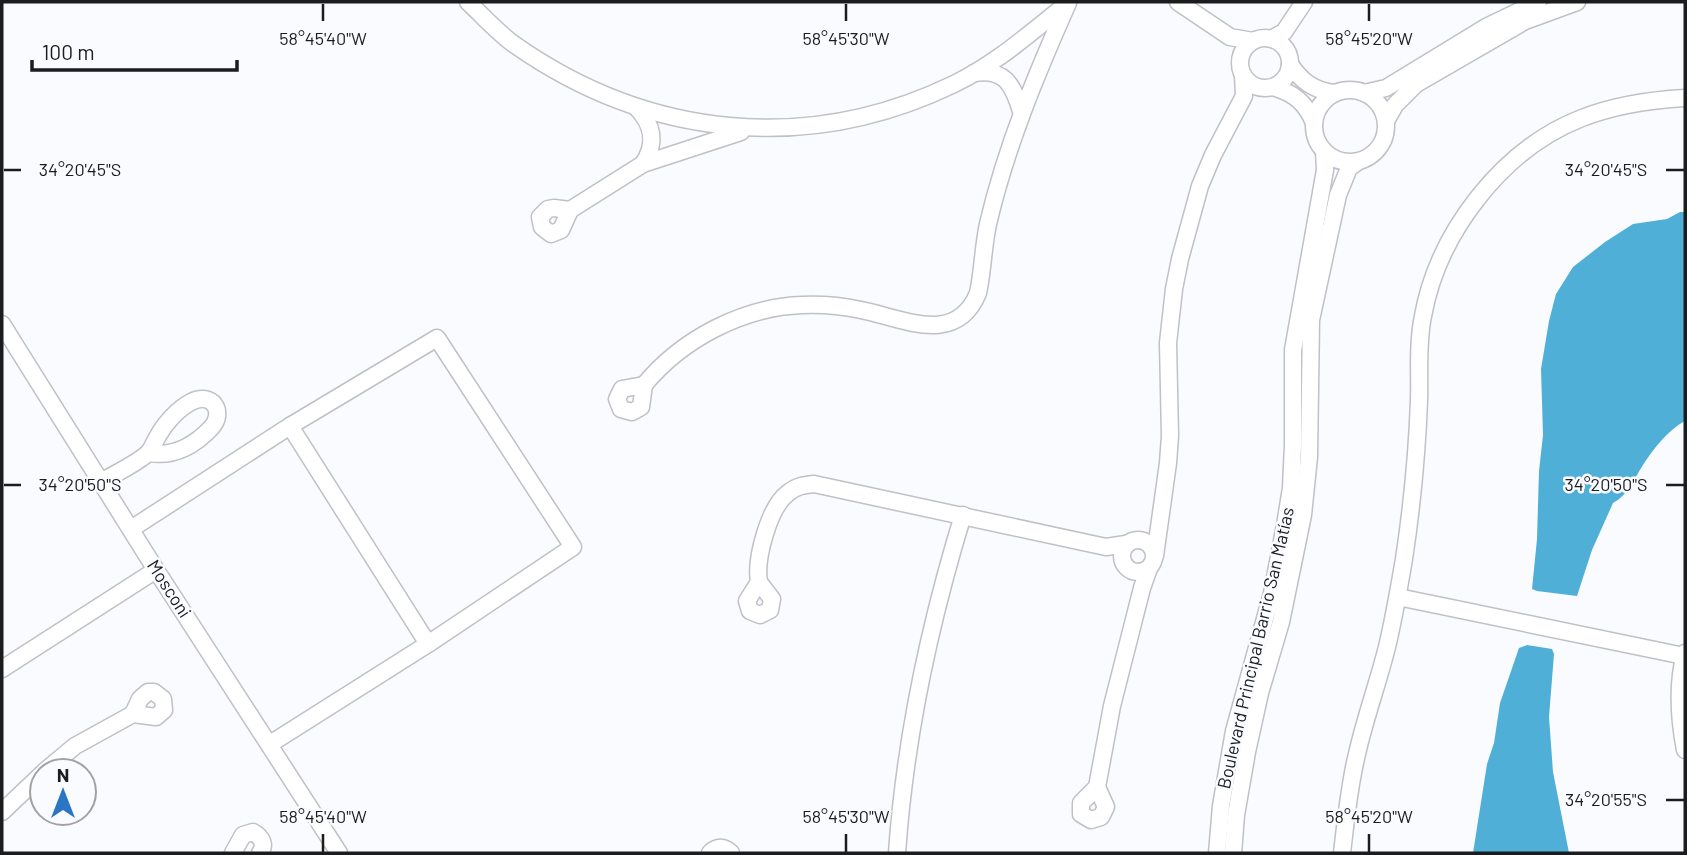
<svg xmlns="http://www.w3.org/2000/svg" width="1687" height="855" viewBox="0 0 1687 855" font-family="Barlow,sans-serif">
<rect width="100%" height="100%" fill="#fafbff"/>
<g fill="#50afd6">
<path d="M1680 212H1685V421C1668 430 1653 449 1643 465 1634 479 1628 495 1613 503L1592 550 1577 596 1537 591 1532 589 1537 539 1539 471 1543 435 1541 369 1549 321 1556 294 1573 267 1605 242 1633 224 1667 219Z"/>
<path d="M1527 645 1552 649 1554 654 1549 717 1553 772 1569 853H1473L1487 764 1494 743 1500 703 1519 648Z"/>
</g>
<g fill="none" stroke-linecap="round" stroke-linejoin="round">
<defs>
<g id="minor">
<path d="M468 2C483 16 498 33 515 45 648 138 807 155 954 84 996 64 1031 32 1067 4"/>
<path d="M1178 2 1230 37 1253 41"/>
<circle cx="1265" cy="63" r="25"/>
<path d="M1271 39 1284 32 1304 2"/>
<path d="M1290 64C1301 81 1313 90 1334 93"/>
<path d="M974 73C1005 68 1013 85 1021 111"/>
<path d="M1273 87C1294 93 1306 103 1314 123"/>
<circle cx="1350" cy="126" r="36"/>
<path d="M1364 93 1386 88 1486 27 1538 2"/>
<path d="M636 107C653 124 657 143 643 164"/>
<path d="M1386 121 1395 105 1416 84 1525 21 1577 2"/>
<path d="M554 208 570 210 561 230 551 234 542 227 540 217 548 209Z"/>
<path d="M570 210 643 164 741 132"/>
<path d="M2 324 156 570 339 853"/>
<path d="M644 385C682 339 743 307 802 305 821 304 842 306 861 310 902 318 956 347 978 293 983 270 983 247 988 224 1006 147 1036 75 1068 3"/>
<path d="M644 385 641 407 632 412 621 409 617 399 622 389Z"/>
<path d="M290 426 428 644"/>
<path d="M101 482C116 473 134 465 147 454 152 450 154 442 158 436 165 423 178 409 191 402 212 391 226 412 211 428 194 446 173 457 149 453"/>
<path d="M131 529 290 426 437 338 573 547 428 644 270 744"/>
<circle cx="1138" cy="556" r="16"/>
<path d="M1155 556 1168 463 1170 436 1168 343 1174 289 1180 259 1200 186 1213 155 1244 96 1243 75"/>
<path d="M759 582C755 559 769 507 788 493 796 486 804 485 814 484L1106 547 1126 544"/>
<path d="M759 582 772 599 770 610 760 615 750 611 747 601Z"/>
<path d="M1398 597 1684 656"/>
<path d="M1685 653C1677 684 1679 719 1685 750"/>
<path d="M2 669 156 570"/>
<path d="M148 692H154L163 699 164 710 156 717 133 714 140 699Z"/>
<path d="M45 771 75 746 133 714"/>
<path d="M1097 787 1112 706 1142 588 1149 568"/>
<path d="M1097 787 1106 807 1101 817 1091 820 1081 814V803Z"/>
<path d="M2 812 42 774"/>
<path d="M233 853 243 835 253 832C262 837 266 845 260 853"/>
<path d="M710 853C717 846 724 846 731 853"/>
<path d="M897 853C905 738 929 626 963 515"/>
<path d="M1217 853 1221 806 1234 731 1272 593 1285 525 1291 488 1293 445V350L1325 170 1324 151"/>
<path d="M1233 853 1236 815 1247 752 1260 693 1281 622 1303 515 1309 457 1311 320 1338 195 1349 168 1359 161"/>
<path d="M1342 853C1346 820 1349 786 1357 754 1365 718 1378 683 1387 647 1394 618 1399 588 1404 559 1412 506 1417 454 1419 401 1420 373 1417 345 1423 316 1438 233 1502 149 1582 118 1615 105 1650 100 1685 98"/>
</g>
</defs>
<use href="#minor" stroke="#bfc1c7" stroke-width="19"/>
<use href="#minor" stroke="#fff" stroke-width="16"/>
</g>
<path fill="none" stroke="#1b1c1e" stroke-width="2.5" d="M323 4V21M846 4V21M1369 4V21M4 170H21M1666 170H1684M4 485H21M1666 485H1684M1666 800H1684M323 834V852M846 834V852M1369 834V852"/>
<g text-anchor="middle" stroke-width="5" stroke-linejoin="round" paint-order="stroke">
<g font-size="18" fill="#1b1c1e" stroke="#fafbff">
<text transform="translate(169 589) rotate(57)" y="6">Mosconi</text>
<text transform="translate(1256 648) rotate(-77)" y="6">Boulevard Principal Barrio San Matías</text>
</g>
</g>
<g font-size="18" text-anchor="middle" fill="#1b1c1e" stroke="#fafbff" stroke-width="5" stroke-linejoin="round" paint-order="stroke">
<text x="323" y="45">58°45'40"W</text>
<text x="846" y="45">58°45'30"W</text>
<text x="1369" y="45">58°45'20"W</text>
<text x="80" y="176">34°20'45"S</text>
<text x="1606" y="176">34°20'45"S</text>
<text x="80" y="491">34°20'50"S</text>
<text x="1606" y="491">34°20'50"S</text>
<text x="1606" y="806">34°20'55"S</text>
<text x="323" y="823">58°45'40"W</text>
<text x="846" y="823">58°45'30"W</text>
<text x="1369" y="823">58°45'20"W</text>
</g>
<rect width="1687" height="855" fill="none" stroke="#1b1c1e" stroke-width="7"/>
<g transform="translate(63 792)"><circle r="33" fill="#fafbff" stroke="#a1a2a5" stroke-width="2"/>
<path d="M0-5L12 26L0 18L-12 26Z" fill="#2a76c5"/>
<text y="-10" font-size="19" font-weight="bold" text-anchor="middle" fill="#1b1c1e">N</text>
</g>
<path d="M32 60v10h205v-10" fill="none" stroke="#1b1c1e" stroke-width="3.5"/>
<text x="42" y="60" font-size="21" fill="#1b1c1e" stroke="#fafbff" stroke-width="5" paint-order="stroke">100 m</text>
</svg>
